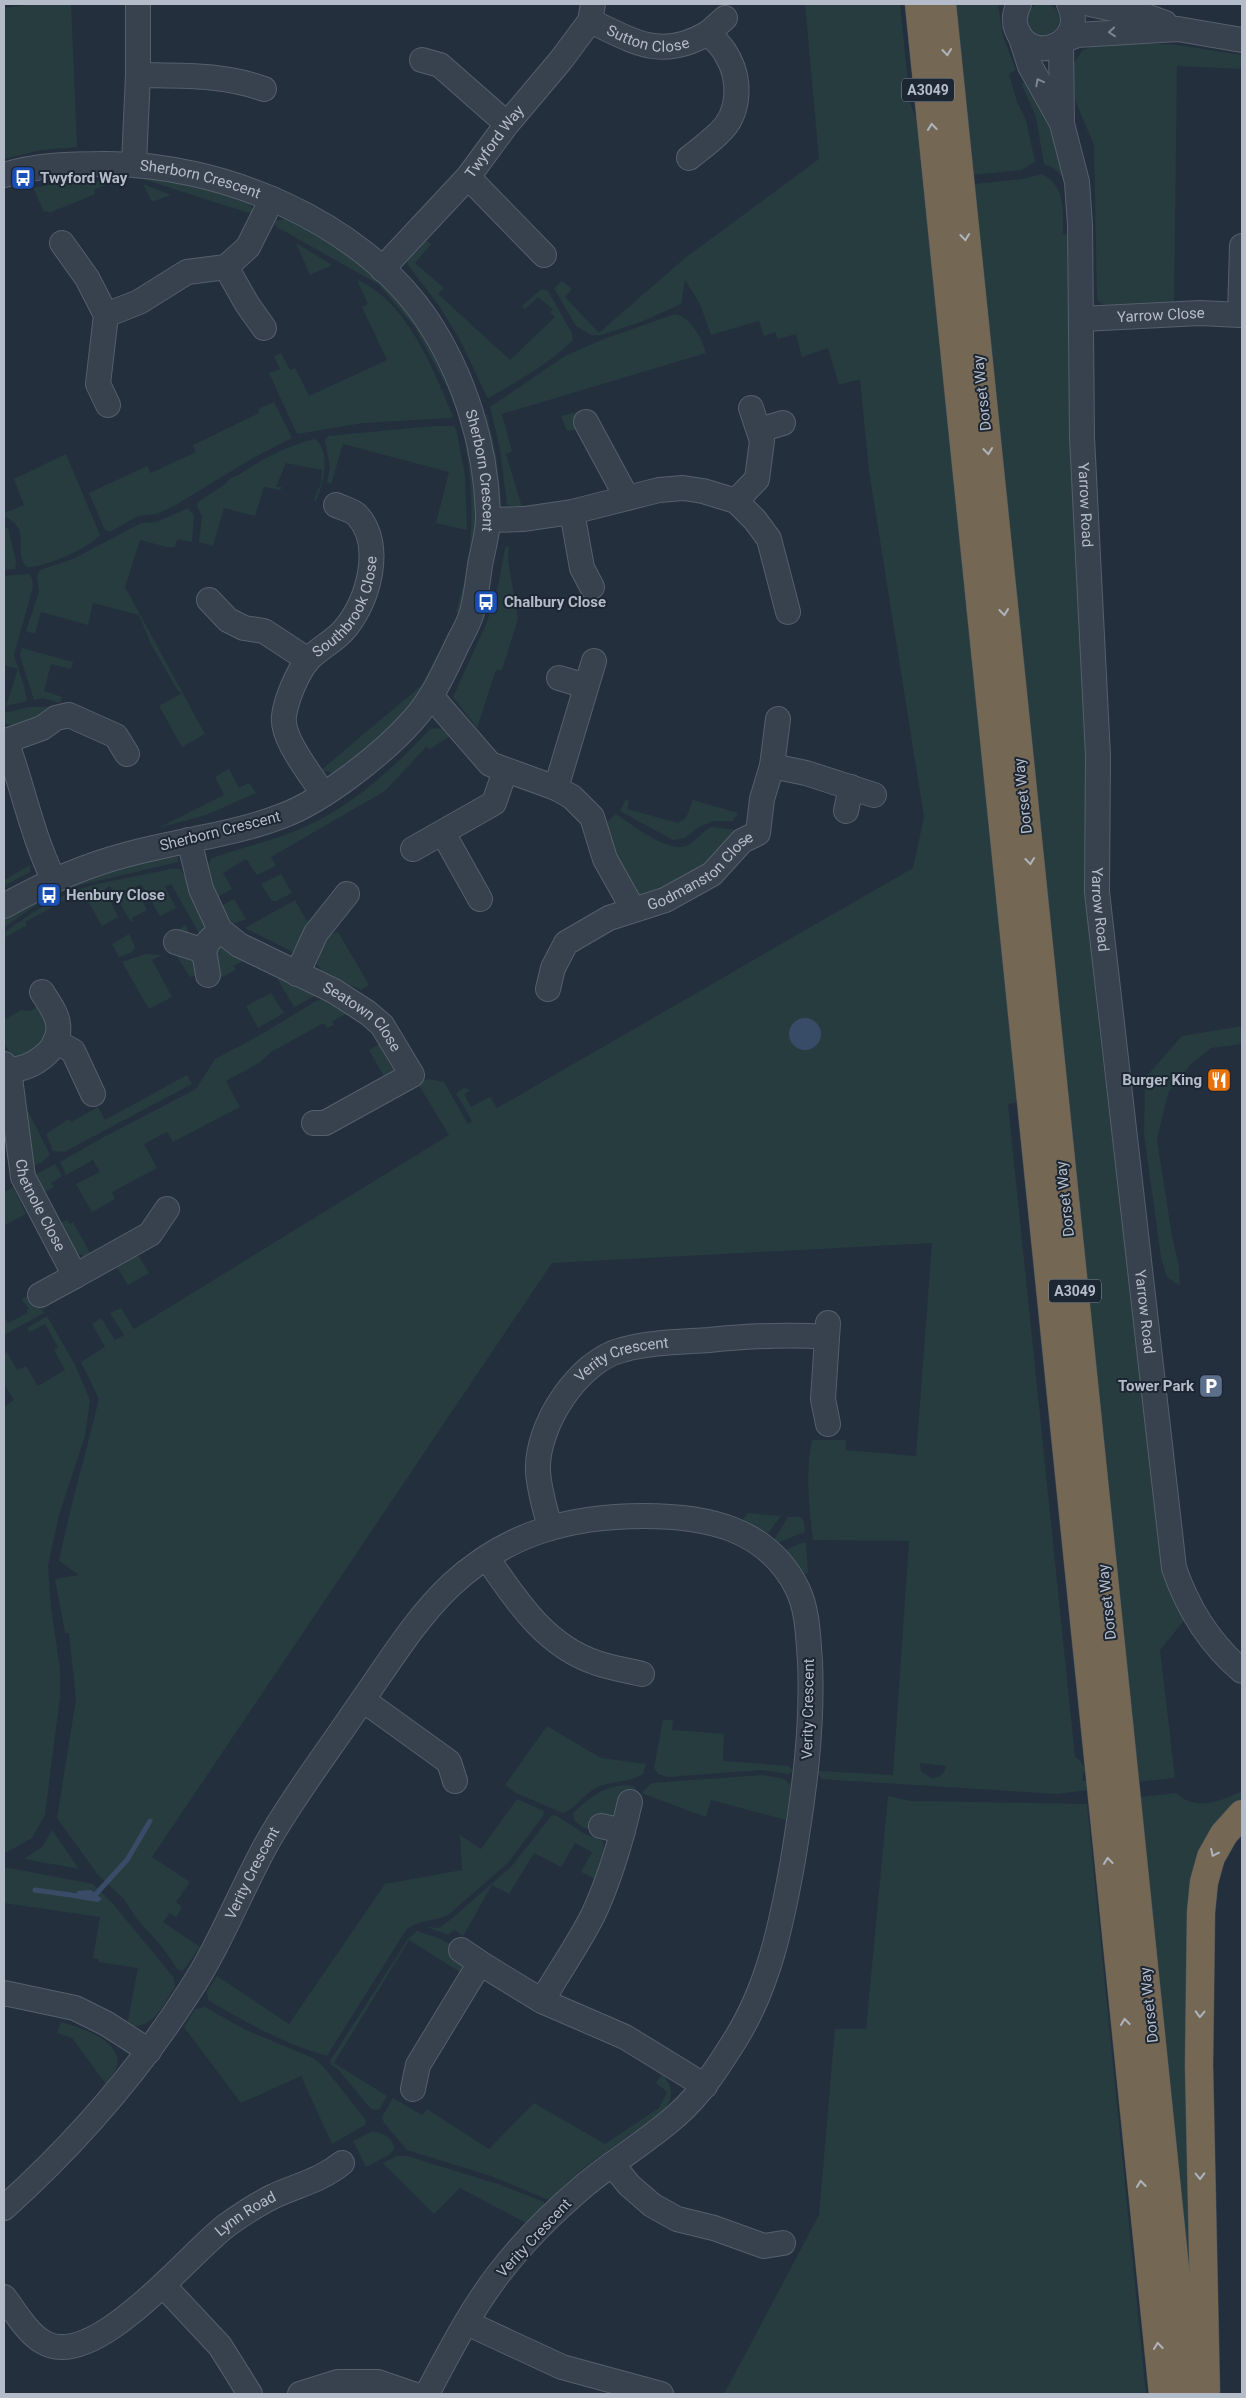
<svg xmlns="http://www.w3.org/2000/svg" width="1246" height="2398" viewBox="0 0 1246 2398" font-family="Roboto,sans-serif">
<rect width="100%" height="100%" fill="#242f3e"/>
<g fill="#263c3f" fill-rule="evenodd">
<circle cx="1043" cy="19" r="16"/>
<path d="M35 4H71L77 147 41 150 4 159V8Z"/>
<path d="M805 4H900L910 103 916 118 1020 1102 1008 1104 1075 1757 1080 1760 1085 1768 1082 1781H1086L1087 1790 1057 1794 821 1779 818 1771 893 1775 909 1541 813 1540C809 1507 805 1473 812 1440H846V1450L916 1456 932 1243 552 1263 152 1857 190 1882 176 1902 182 1907 176 1917 170 1913 163 1922 200 1947 183 1971 178 1970 163 1948 136 1918 124 1899 98 1875 57 1818 76 1699 69 1633H65L55 1579 79 1575 59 1561C70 1506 86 1453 99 1399L81 1362 105 1347 92 1324 101 1318 115 1340 124 1335 110 1313 121 1308 134 1329 449 1135 418 1084 428 1079 444 1082 468 1124 472 1121 456 1093 464 1088 471 1090 464 1094 471 1107 490 1097 497 1108 913 868 924 817 869 471 860 379 839 385 828 348 802 357 796 334 778 339 775 332 764 336 759 321 711 335 700 304 685 280 681 304 641 322 601 335H591L576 326 554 288 562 281 572 289 565 297 599 333 685 258 819 159ZM920 1763 946 1766C945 1774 939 1778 931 1778L921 1771Z"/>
<path d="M952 4H998L1003 36 1016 70 1009 74 1017 102 1026 120 1035 162 1021 170 972 175Z"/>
<path d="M1113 41 1178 45 1242 55V69L1177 66 1174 306 1105 307 1097 299 1094 145 1075 100 1071 82 1073 65 1082 51 1092 46Z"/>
<path d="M1024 82 1053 135 1067 178H1063L1055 169 1044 164 1036 117 1022 85Z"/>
<path d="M112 172 191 181 249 203 253 210 252 214 133 176 113 175 30 181 58 174Z"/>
<path d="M1042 174C1066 186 1063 211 1063 234H1072L1091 717 1090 929 1099 1030 1155 1482 1187 1617 1160 1650 1175 1778 1137 1782 973 184 1023 179Z"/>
<path d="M117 180 94 190 95 194 49 213 48 211 44 212 33 188 59 183Z"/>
<path d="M143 184 171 195 152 202Z"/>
<path d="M288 218 296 221C317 234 340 247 360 263 410 302 437 356 460 413L458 414 447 387 414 326 378 284 275 226V221Z"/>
<path d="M426 240 431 244 415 263 444 288 438 294 510 360 555 317 550 312 553 309 538 297 525 309 522 306 541 289 548 291 572 333 573 340C550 364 517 381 489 398L487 397 460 340 438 304 407 264 409 256Z"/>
<path d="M296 243 332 265 310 275Z"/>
<path d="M357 280C407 301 433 369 453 416L451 418 363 423 297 434 269 373 280 369 274 356 281 353 290 370 295 368 309 396 387 360 362 307 368 304Z"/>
<path d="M675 314C691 317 702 339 706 353L502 414 512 452 506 454 522 507 507 505 500 449 490 407 565 356 601 340Z"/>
<path d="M274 402 292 438 253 458 174 506 156 514 138 516 110 532 105 530 89 493 147 466 151 473 196 452 193 445 259 413 258 409Z"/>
<path d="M579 411 584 424 579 429 567 431 561 416Z"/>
<path d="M480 413 487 415 496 455 501 502 499 503Z"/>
<path d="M433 426H454L456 429 465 475 467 530 436 523 449 472 343 444 331 484 327 483 330 468 325 440 328 436Z"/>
<path d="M465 426C474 468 481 510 475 552 472 573 465 593 460 612H456C475 550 476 491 462 428Z"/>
<path d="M315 439C332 453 323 484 316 501L314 500 321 483 322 470 286 463 276 487H282L280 490 264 487 255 516 224 508 213 546 199 542 202 516 197 506 198 502 224 485 230 478C239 476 245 470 254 465 272 454 294 444 315 439Z"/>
<path d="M66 454 100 535C90 548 43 568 27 567 11 551 34 530 4 516V513L24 505 14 479Z"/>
<path d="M188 508 194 516 192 542 177 539 175 547H167L140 540 125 587 205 734 182 747 159 706 182 693 178 691 151 644 139 615 93 603 88 625 41 612 35 634 26 631 39 592 37 575 40 570 73 559 141 523 157 522Z"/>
<path d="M4 527 8 528 16 561 15 569 4 570Z"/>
<path d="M507 538 506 547H509L508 560 518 619 502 670H496L477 728 453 697 487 622 498 586Z"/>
<path d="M29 574 32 578 33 587 14 655 24 686 27 701 6 706 18 669 4 665V576Z"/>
<path d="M450 630 455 631 424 688 394 724 344 769 334 773 321 770 421 686Z"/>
<path d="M22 648 73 662 71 669 51 664 44 691 62 697 61 701 59 703 43 698 34 700 20 656Z"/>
<path d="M30 707H52C37 716 22 730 4 723V713Z"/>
<path d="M437 728 445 729 451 735 430 749 426 747 385 791 271 857 276 866 257 875 246 859 223 873 232 889 217 897C212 885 202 869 212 858 240 848 272 841 300 829 351 807 392 770 430 729Z"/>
<path d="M229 769 239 788 249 783 256 793 206 815 158 828 224 795 215 777Z"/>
<path d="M626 799 629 802 627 809 678 823 686 818 693 800 738 813 733 821H713L699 827 685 838 673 840 620 811Z"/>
<path d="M616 814C631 824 668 853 686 846 695 842 702 832 711 827L737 830 714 858 689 877 647 896 636 895 629 888 604 825Z"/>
<path d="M169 854 178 857V862L80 885 59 893 57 889 78 881Z"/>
<path d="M30 865V872L4 886V880Z"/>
<path d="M170 869H180L186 877 209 934 202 938 171 884 165 887 176 908 160 916 141 884 135 887 147 910 132 918 133 921 131 922 110 886 105 889 118 917 102 926 82 891 25 922 27 925 4 938V933C27 916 52 898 80 889 109 880 141 876 170 869Z"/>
<path d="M281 874 292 893 276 901H272L261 884Z"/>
<path d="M40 897 42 901 4 927V917Z"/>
<path d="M234 899 246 919 233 924 221 906Z"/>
<path d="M295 900 307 921 311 919 295 953 245 928Z"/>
<path d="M186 925 195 948 220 946 242 962 233 966 236 970 222 977C211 973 202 973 190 977L176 955V942L170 934Z"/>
<path d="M338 932 369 985 361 990 324 973 317 965 319 958 314 956 329 935Z"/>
<path d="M129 934 135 947 132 952 119 957 112 944Z"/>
<path d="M145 954 162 955 152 960 172 997 149 1009 122 962Z"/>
<path d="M277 978 318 994 294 1007Z"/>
<path d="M271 993 284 1013 258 1028 246 1006Z"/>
<path d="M324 999 350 1012 332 1021 334 1025 327 1028 324 1023 271 1052 259 1063 226 1081 240 1107 173 1142 167 1132 144 1144 157 1168 112 1192 115 1199 92 1212 76 1184 100 1172 93 1160 66 1175 60 1162 104 1137 196 1089 215 1059 262 1034 316 1001Z"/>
<path d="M39 1006 58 1037 16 1060 4 1044V1020L21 1010 30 1011Z"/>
<path d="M1242 1026V1044L1211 1048 1191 1064 1169 1091 1164 1109 1157 1140 1172 1236 1179 1267 1180 1286 1167 1277 1161 1258 1144 1134 1145 1078 1182 1036Z"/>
<path d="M379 1044 393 1070 386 1080 369 1050Z"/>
<path d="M187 1075 192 1084 64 1152 53 1151 46 1134 69 1119 71 1122 98 1107 105 1120Z"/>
<path d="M23 1110 28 1111 50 1155 42 1162 30 1167Z"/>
<path d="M55 1164 62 1176 51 1183 54 1187 41 1194 33 1176Z"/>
<path d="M13 1187 26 1214 5 1225 4 1192Z"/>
<path d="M67 1220 70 1224 73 1222 91 1255 86 1257 73 1252 57 1225Z"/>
<path d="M138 1255 149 1273 128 1285 117 1267Z"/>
<path d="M32 1294 44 1313 4 1335V1316L8 1323 28 1313 27 1310 29 1308 21 1299Z"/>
<path d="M47 1316 75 1365 90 1400 85 1436 59 1515 48 1566 51 1608 60 1669V1697L45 1815 32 1838 7 1852H4V1407L14 1400 4 1384V1354L7 1352 17 1370 26 1366 38 1386 65 1370 54 1350 58 1347 45 1324 30 1332 27 1328Z"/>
<path d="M748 1513 781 1516 767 1535 742 1520Z"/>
<path d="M788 1517H800L804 1521 805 1532 777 1543 774 1540Z"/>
<path d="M804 1542 806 1543 808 1573 801 1575 783 1551Z"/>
<path d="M663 1720H673L672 1730 724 1734 723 1761 789 1766 793 1771 788 1774 762 1770 668 1777 658 1774 654 1768Z"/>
<path d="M547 1726 601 1758 646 1764 643 1774C628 1784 609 1780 594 1789 585 1794 571 1812 563 1813L516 1793 505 1785Z"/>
<path d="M763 1775 784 1779 791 1785 786 1820 711 1800 706 1817 641 1793 652 1783Z"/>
<path d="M628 1785 635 1787V1797L616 1816 595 1831 584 1828 574 1820 573 1813C592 1796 601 1787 628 1785Z"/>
<path d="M1242 1791V1808L1210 1843 1192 2258 1187 2259 1140 1797 1176 1793C1196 1812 1221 1801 1242 1791Z"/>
<path d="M888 1796 911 1801 1087 1804 1146 2394H724L819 2215 835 2029H866Z"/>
<path d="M517 1799 544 1811 543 1816 508 1863 448 1915C433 1922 419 1919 406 1930L327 2056C284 2044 245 2022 208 2000L207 1991 217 1976 289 2024 385 1884 462 1870 460 1835 481 1849Z"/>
<path d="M552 1815 557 1816 585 1834 603 1841 604 1850 595 1879 581 1872 592 1852 575 1843 561 1867 534 1853 509 1894 492 1885 463 1936 454 1930 448 1935 427 1927 439 1928 450 1920 511 1867Z"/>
<path d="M52 1830 79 1869 24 1859 43 1846Z"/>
<path d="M4 1867 93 1884 114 1905 174 1978 175 1987C163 2005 152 2032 127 2025L138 1968 99 1962V1959L93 1958 100 1917 4 1903Z"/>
<path d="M417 1931 441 1939 457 1948 462 1967 460 1972 409 1940 334 2063 387 2096 380 2109 375 2110 370 2108 337 2068 331 2065 330 2061 408 1939Z"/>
<path d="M205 2007 244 2029 313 2058 323 2066 366 2120 365 2125 332 2144 301 2076 241 2103 184 2027 195 2009Z"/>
<path d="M61 2022C79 2027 129 2042 115 2071 113 2075 109 2079 106 2084L72 2038 57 2033Z"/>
<path d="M662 2074C672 2085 674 2096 666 2109L581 2170 549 2200 491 2176 407 2150 384 2123 382 2117 393 2098 422 2115 427 2109 489 2149 534 2103 605 2144 659 2108 667 2092 656 2083Z"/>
<path d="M371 2132C382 2132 393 2137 394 2149L389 2155 366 2167 353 2141Z"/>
<path d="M397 2156H407L501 2185 544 2202V2206L528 2224 460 2188 434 2214 383 2163Z"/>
</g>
<g fill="#394c67">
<circle cx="805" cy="1034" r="16"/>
<path d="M91 1890 102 1899 98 1902 78 1899 77 1891Z"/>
</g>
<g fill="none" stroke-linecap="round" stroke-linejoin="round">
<g stroke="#394c67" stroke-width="5">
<path d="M35 1890 78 1896"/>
<path d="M96 1894 127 1860 150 1821"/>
</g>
<defs>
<g id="minor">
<path d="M1019 4C1015 12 1013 21 1017 30 1031 66 1088 44 1069 4"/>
<path d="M1090 4 1146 16 1165 23"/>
<path id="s1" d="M590 21C634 41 660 61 708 33 714 39 722 46 726 54 741 78 741 113 719 133 710 142 699 150 689 158"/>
<path d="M708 33 725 18"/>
<path d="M1021 38 1030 66 1060 120"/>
<path d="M1064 40 1077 35 1178 29 1242 40"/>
<path id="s2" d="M1061 43 1062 124 1077 182 1080 225 1082 437 1098 756 1097 892 1174 1568C1188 1609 1209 1643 1242 1671"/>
<path d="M422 60 440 65 507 124"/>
<path d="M138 75C181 76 223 74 264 89"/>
<path d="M134 163 138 75V4"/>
<path id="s3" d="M4 175C36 165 72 164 105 164 220 163 360 221 426 318 465 376 487 449 488 518 488 533 483 550 480 565 478 581 476 597 472 612 469 623 463 633 458 643 445 670 433 698 413 720 384 753 323 801 282 816 233 835 180 840 129 854 86 865 43 884 4 906"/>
<path d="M468 177 544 255"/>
<path d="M62 243 87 278 106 315"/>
<path d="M226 267 247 304 264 328"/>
<path id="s4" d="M382 269 468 177 507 124 561 60 590 21 593 4"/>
<path id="s5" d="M1082 319 1200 313 1240 315 1242 246"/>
<path d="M108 405 98 384 106 315 139 302 187 272 226 267 248 247 272 199"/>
<path d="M586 422 627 498"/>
<path d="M759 430 783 423"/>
<path d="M736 501 757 479 762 441 751 408"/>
<path d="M572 512 582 568 592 587"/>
<path d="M488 520 524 519 572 512 659 490 683 488 703 491 736 501 755 520 769 539 788 612"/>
<path d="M209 600 228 620 244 628 264 631 308 660"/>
<path d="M559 678 586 686"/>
<path d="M431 696 490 764 556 788 572 797 592 817 605 859 633 909"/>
<path d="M772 766 806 773 874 795"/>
<path d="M556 788 594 661"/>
<path id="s6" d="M323 794C311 774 281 739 284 716 286 700 297 673 308 660 318 649 333 642 343 631 368 604 385 545 357 515 352 510 342 508 336 505"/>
<path d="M846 811 851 787"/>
<path d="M443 833 480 899"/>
<path id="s7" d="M189 840 201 889 220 930 239 945 334 991 368 1013 382 1025 412 1075 325 1123H314"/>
<path d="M413 849 494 803 505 771"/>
<path d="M54 880C32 836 23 787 6 741L42 728 56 718 69 715 116 736 127 754"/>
<path d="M176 942 204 951 208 942 220 930"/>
<path d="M204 951 208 975"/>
<path d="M297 974 316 933 347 894"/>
<path id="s8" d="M548 989 553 968 566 943 609 918 665 900 712 874 742 841 758 833 762 799 772 766 778 719"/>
<path d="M55 1041 73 1051 93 1094"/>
<path id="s9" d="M4 1064 9 1070 23 1177 75 1276 150 1234 167 1209"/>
<path d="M9 1070C32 1069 62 1050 58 1024 57 1013 48 1002 42 992"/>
<path d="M40 1295 75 1276"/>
<path d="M828 1424 823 1399 828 1323"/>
<path id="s10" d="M550 1527C545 1509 539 1490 538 1471 536 1426 578 1361 622 1350 650 1342 681 1342 709 1340 749 1336 788 1334 827 1337"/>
<path d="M487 1558C516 1600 545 1646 597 1663 611 1668 627 1670 642 1674"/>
<path d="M363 1700 449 1762 455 1781"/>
<path d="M601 1826 623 1831"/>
<path d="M461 1950 480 1963"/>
<path d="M4 1993 75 2008 107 2024 149 2051"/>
<path d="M542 2001C558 1973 578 1945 593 1915 610 1879 621 1841 630 1802"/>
<path d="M413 2089 418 2065 480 1963 542 2001 625 2037 705 2086"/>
<path d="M612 2164 629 2185 652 2205 677 2219 714 2228 764 2246 783 2243"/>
<path id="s11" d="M4 2208C74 2145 138 2072 189 1992 220 1945 240 1892 267 1843 293 1797 326 1754 355 1711 385 1669 413 1621 451 1585 507 1533 570 1516 644 1516 706 1516 767 1528 797 1588 808 1610 808 1637 810 1661 813 1729 804 1793 793 1860 782 1922 769 1986 735 2040 718 2067 701 2094 677 2115 648 2141 615 2160 585 2185 553 2212 522 2243 497 2276 470 2312 448 2354 427 2394"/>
<path d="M163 2285 220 2346 250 2394"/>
<path id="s12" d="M4 2297C15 2311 27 2333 43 2342 94 2373 189 2253 227 2225 241 2215 256 2205 272 2197 297 2185 320 2181 342 2163"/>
<path d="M467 2323 562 2367 661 2394"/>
<path d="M300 2394 338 2382H378L413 2394"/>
</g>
<g id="highway">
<path d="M919 4 1163 2394"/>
<path d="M942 4 1188 2394"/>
<path d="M1206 2394 1199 2065 1201 1912 1204 1882 1211 1857 1224 1834 1242 1814"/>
</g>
</defs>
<use href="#minor" stroke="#565f6c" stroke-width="26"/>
<use href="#highway" stroke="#434c59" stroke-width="29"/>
<use href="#minor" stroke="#38414e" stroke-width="24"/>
<use href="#highway" stroke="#746855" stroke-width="28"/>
</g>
<defs><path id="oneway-chevron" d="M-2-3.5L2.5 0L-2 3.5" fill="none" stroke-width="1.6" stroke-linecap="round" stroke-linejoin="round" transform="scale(1.25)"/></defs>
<g stroke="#7c8592">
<use href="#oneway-chevron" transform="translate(1112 32) rotate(175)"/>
<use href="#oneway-chevron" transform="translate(1039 82) rotate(-118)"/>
</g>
<g stroke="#aeb4bd">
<use href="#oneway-chevron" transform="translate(947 52) rotate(84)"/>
<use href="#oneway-chevron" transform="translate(932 127) rotate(-96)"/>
<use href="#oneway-chevron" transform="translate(965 237) rotate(84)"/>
<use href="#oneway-chevron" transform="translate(988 451) rotate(84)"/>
<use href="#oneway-chevron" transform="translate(1004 612) rotate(84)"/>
<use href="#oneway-chevron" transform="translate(1030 861) rotate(84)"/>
<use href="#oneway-chevron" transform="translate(1214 1853) rotate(116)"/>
<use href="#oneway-chevron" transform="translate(1108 1861) rotate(-96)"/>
<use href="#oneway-chevron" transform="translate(1200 2014) rotate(92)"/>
<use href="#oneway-chevron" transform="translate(1125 2022) rotate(-96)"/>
<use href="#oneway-chevron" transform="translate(1200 2176) rotate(89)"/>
<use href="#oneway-chevron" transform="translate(1141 2184) rotate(-96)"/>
<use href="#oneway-chevron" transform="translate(1158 2346) rotate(-96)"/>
</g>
<defs>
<symbol id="bus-square" viewBox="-11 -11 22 22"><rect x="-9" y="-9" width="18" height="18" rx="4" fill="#1a4fb4" stroke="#1d2633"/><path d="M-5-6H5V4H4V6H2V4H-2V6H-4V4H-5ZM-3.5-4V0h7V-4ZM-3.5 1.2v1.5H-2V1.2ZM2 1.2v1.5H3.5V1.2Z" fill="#fff"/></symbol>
<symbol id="restaurant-square" viewBox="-11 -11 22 22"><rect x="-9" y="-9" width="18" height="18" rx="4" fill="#e8710a" stroke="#1d2633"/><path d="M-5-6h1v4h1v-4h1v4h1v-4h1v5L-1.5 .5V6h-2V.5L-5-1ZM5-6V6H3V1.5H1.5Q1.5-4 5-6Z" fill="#fff"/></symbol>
<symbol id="parking-square" viewBox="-11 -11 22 22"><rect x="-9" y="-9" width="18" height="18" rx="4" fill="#5c6f8a" stroke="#1d2633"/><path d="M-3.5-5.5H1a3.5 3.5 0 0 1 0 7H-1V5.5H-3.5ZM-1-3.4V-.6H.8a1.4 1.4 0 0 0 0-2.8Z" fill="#fff"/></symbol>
</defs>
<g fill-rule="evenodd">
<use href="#bus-square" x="9" y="164" width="28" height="28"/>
<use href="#bus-square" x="472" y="588" width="28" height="28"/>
<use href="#bus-square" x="35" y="881" width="28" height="28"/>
<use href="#restaurant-square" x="1205" y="1066" width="28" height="28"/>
<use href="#parking-square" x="1197" y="1372" width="28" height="28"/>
</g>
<g text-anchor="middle" stroke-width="4" stroke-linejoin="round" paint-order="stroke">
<g fill="#1d2633" stroke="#878f9c" stroke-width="1">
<rect x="902" y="78.5" width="52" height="23" rx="4"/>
<rect x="1049" y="1279.5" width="52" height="23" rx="4"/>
</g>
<g font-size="14" font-weight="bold" fill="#b4bcc9">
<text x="928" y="95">A3049</text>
<text x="1075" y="1296">A3049</text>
</g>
<g font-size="15" fill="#b4bcc9" stroke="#1d2633">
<text dy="5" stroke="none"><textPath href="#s1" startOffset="62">Sutton Close</textPath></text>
<text dy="5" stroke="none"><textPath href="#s4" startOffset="170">Twyford Way</textPath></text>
<text dy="5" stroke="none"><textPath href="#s3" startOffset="199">Sherborn Crescent</textPath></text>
<text dy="5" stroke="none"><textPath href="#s5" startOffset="79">Yarrow Close</textPath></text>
<text transform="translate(982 393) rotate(-96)" y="5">Dorset Way</text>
<text dy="5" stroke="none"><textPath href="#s3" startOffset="635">Sherborn Crescent</textPath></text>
<text dy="5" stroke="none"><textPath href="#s2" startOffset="464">Yarrow Road</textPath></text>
<text dy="5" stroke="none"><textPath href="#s6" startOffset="218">Southbrook Close</textPath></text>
<text transform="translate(1023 796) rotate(-96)" y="5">Dorset Way</text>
<text transform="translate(220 831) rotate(-14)" y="5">Sherborn Crescent</text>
<text dy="5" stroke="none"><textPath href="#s8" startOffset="204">Godmanston Close</textPath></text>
<text dy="5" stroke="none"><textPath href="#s2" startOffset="869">Yarrow Road</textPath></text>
<text dy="5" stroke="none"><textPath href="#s7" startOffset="264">Seatown Close</textPath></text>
<text transform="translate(1065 1199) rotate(-96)" y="5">Dorset Way</text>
<text dy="5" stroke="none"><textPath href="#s9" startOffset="148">Chetnole Close</textPath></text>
<text dy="5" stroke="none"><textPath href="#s2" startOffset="1274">Yarrow Road</textPath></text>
<text dy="5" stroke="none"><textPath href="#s10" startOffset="210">Verity Crescent</textPath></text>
<text transform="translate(1107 1602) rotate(-96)" y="5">Dorset Way</text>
<text transform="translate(808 1709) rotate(-89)" y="5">Verity Crescent</text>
<text dy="5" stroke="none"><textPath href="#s11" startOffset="420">Verity Crescent</textPath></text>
<text transform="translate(1149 2005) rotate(-96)" y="5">Dorset Way</text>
<text dy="5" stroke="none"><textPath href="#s12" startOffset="310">Lynn Road</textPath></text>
<text transform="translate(534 2238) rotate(-47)" y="5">Verity Crescent</text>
</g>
<g font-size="15" font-weight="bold" fill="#b4bcc9" stroke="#1d2633" text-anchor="start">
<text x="40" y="183">Twyford Way</text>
<text x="504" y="607">Chalbury Close</text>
<text x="66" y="900">Henbury Close</text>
<text x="1202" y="1085" text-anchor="end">Burger King</text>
<text x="1194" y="1391" text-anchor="end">Tower Park</text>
</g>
</g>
<rect width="1246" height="2398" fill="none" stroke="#b4bcc9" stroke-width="10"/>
</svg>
